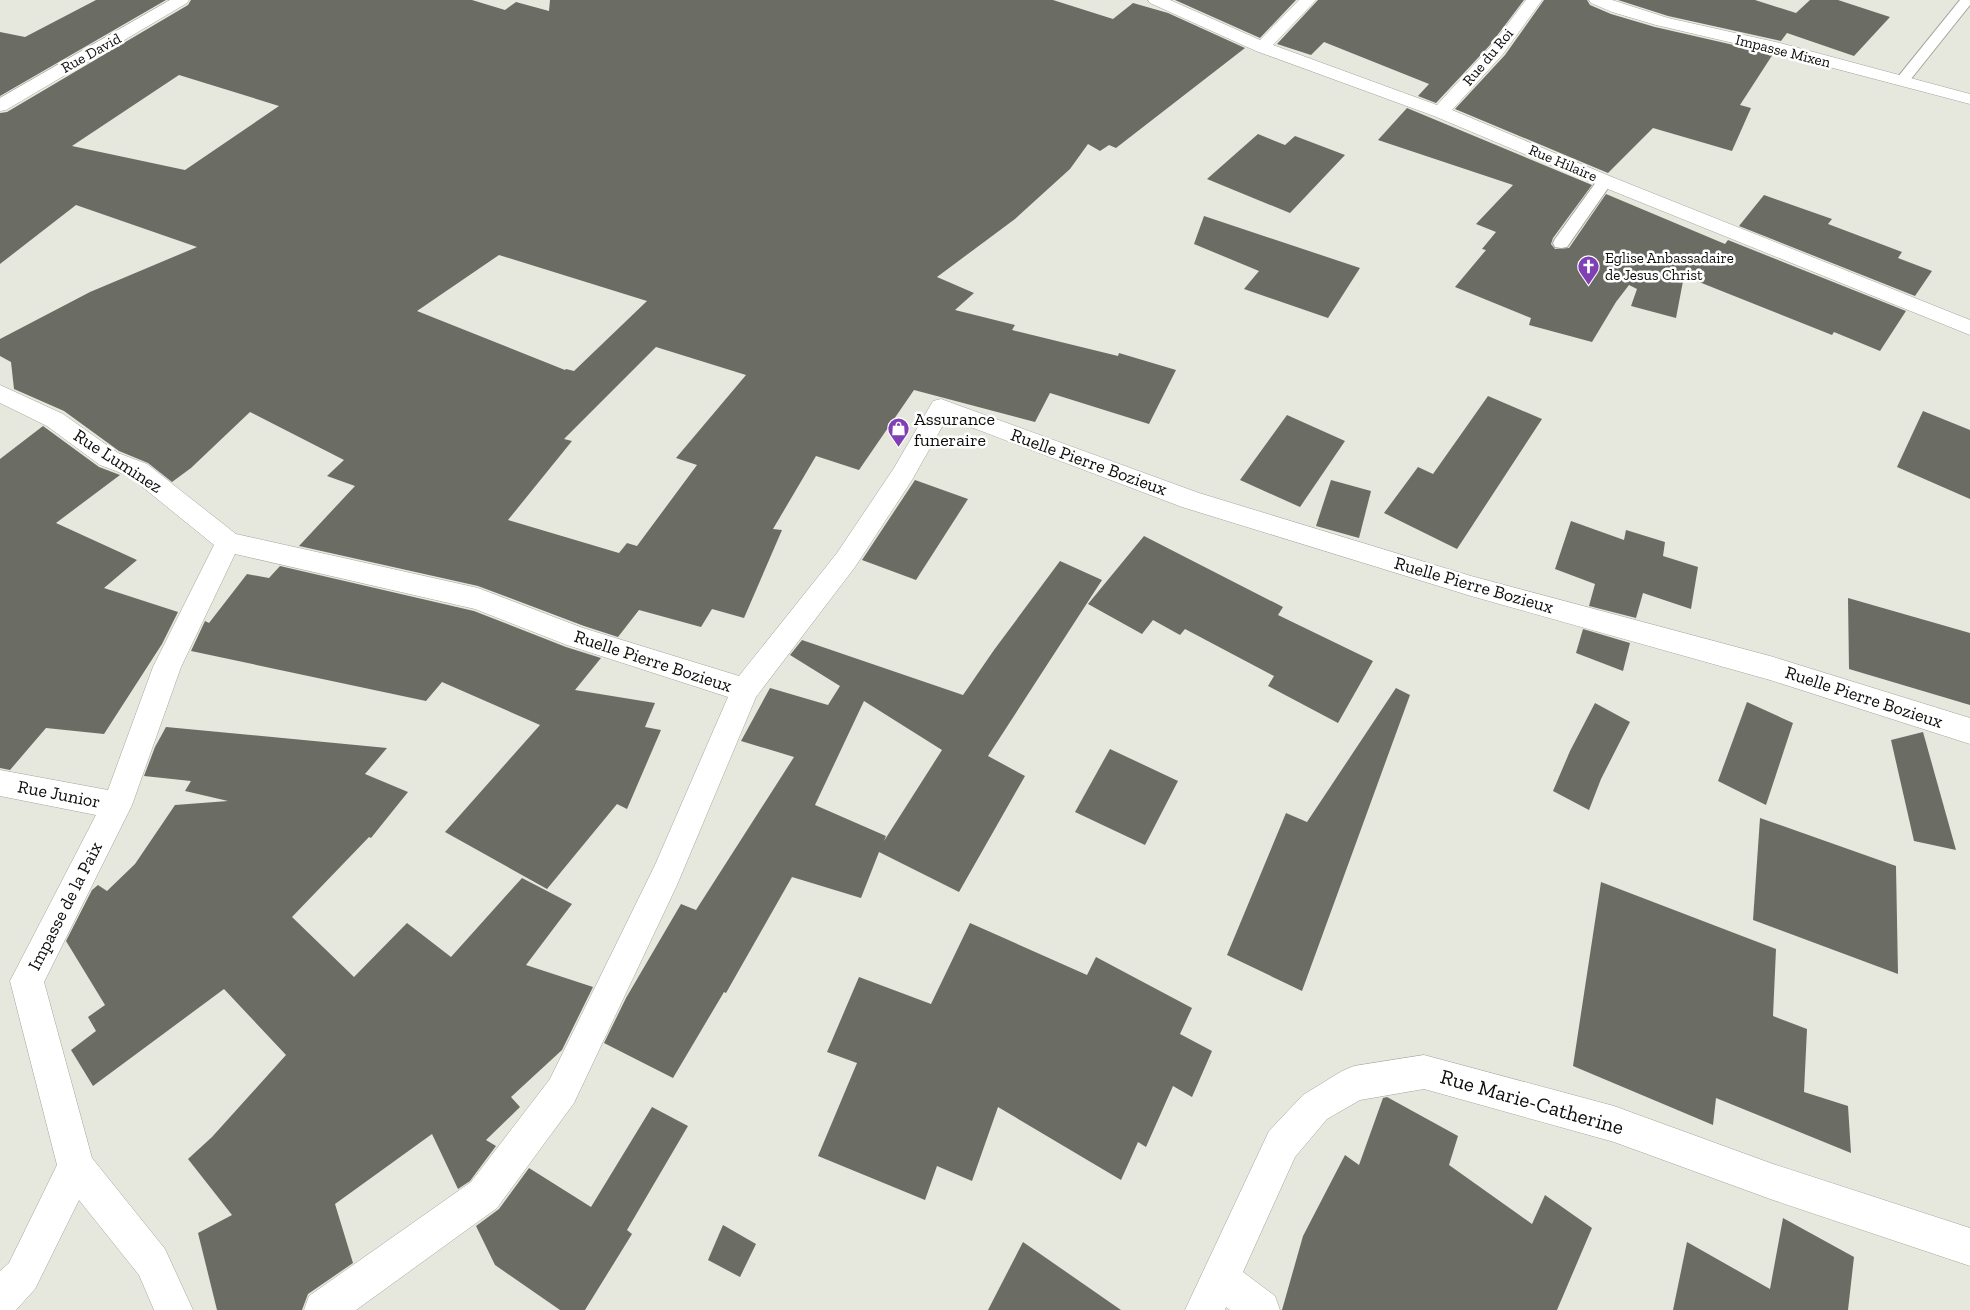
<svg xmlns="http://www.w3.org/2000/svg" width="1970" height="1310" viewBox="0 0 1970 1310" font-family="'Zilla Slab',serif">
<rect width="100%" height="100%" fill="#e6e8de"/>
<g fill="#6b6d64" fill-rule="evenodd">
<path d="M96 0H166L0 96V32L25 37Z"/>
<path d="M191 0H472L505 10 516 2 549 11 550 0H1053L1113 19 1133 3 1168 13 1245 48 1116 148 1109 145 1100 151 1088 144 1070 169 1015 219 937 277 974 293 955 310 1015 325 1012 330 1118 356 1119 353 1176 370 1149 424 1050 393 1035 422 914 390 859 470 816 456 773 529 782 530 744 618 712 609 701 627 639 610 618 637 584 626 478 586 299 546 355 486 327 476 344 460 250 412 191 468 172 482 148 463 119 451 64 411 14 389 11 362 0 356V339L90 292 197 247 76 205 0 264V113L7 112 188 5ZM179 75 279 106 185 170 72 146ZM499 255 647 301 574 371 566 369 565 370 417 311ZM656 347 746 375 676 458 697 465 637 546 627 543 619 553 508 520 572 441 564 439Z"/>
<path d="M1175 0H1296L1260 38Z"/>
<path d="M1318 0H1524L1490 45 1436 103 1418 96 1429 84 1324 42 1311 55 1277 44Z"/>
<path d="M1544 0H1587L1590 5 1611 14 1655 27 1773 54 1740 105 1751 108 1732 151 1653 128 1608 173 1455 109 1505 55Z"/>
<path d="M1618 0H1755L1796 13 1810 0H1838L1890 17 1854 56 1787 33 1781 41 1668 16Z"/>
<path d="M1407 108 1592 185 1553 238 1551 244 1555 249 1569 248 1606 194 1725 244 1728 240 1906 311 1880 351 1834 332 1832 335 1684 276 1676 318 1631 306 1637 289 1629 285 1616 302 1592 342 1529 325 1531 318 1455 287 1486 250 1482 249 1496 232 1476 224 1513 185 1378 140Z"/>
<path d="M1258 134 1285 145 1295 136 1345 155 1290 213 1207 179Z"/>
<path d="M1764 195 1832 219 1828 224 1902 252 1898 258 1932 271 1915 296 1739 226Z"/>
<path d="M1204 216 1360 268 1328 318 1244 289 1259 271 1194 244Z"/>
<path d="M1488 396 1542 419 1457 549 1384 513 1418 467 1433 474Z"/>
<path d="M1923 411 1970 430V499L1897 467Z"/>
<path d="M1287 415 1345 441 1300 507 1240 480Z"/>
<path d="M43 426 99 467 120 475 56 523 137 560 104 588 178 612 162 644 104 734 46 728 10 770 0 768V459Z"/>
<path d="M915 480 968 499 916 580 862 560Z"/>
<path d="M1331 480 1371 491 1359 538 1316 526Z"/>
<path d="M1571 521 1624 540 1626 530 1665 542 1663 556 1698 567 1691 609 1643 593 1636 618 1589 606 1595 584 1555 569Z"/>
<path d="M1144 536 1283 607 1278 615 1373 661 1338 723 1268 686 1274 676 1185 629 1180 635 1153 620 1142 634 1088 604Z"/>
<path d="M1060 561 1102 580 988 756 1025 776 959 892 879 852 861 898 792 877 726 993 724 992 673 1078 604 1043 626 998 681 904 696 910 794 757 741 741 770 688 828 705 840 686 790 655 802 640 963 695 994 650ZM864 701 942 750 884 841 886 836 815 805Z"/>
<path d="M280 566 474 611 566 647 601 658 575 690 655 703 645 727 661 730 627 809 617 804 547 889 445 832 540 725 442 682 426 701 191 651 205 621 209 623 247 574 269 578Z"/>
<path d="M1848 598 1970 633V705L1849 669Z"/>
<path d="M1583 629 1630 643 1623 671 1576 653Z"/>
<path d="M1396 688 1410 695 1302 991 1227 955 1286 813 1307 822Z"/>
<path d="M1747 702 1793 723 1766 805 1718 781Z"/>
<path d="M1595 703 1630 722 1601 779 1589 810 1553 791 1570 751Z"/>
<path d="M166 727 387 748 365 774 408 792 371 838 369 837 292 917 354 977 407 923 451 957 522 878 572 904 526 965 593 987 562 1050 511 1097 520 1107 486 1140 496 1146 470 1181 458 1189 432 1134 335 1204 353 1263 308 1294 302 1310H217L198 1233 232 1215 188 1159 212 1137 286 1055 224 989 93 1086 71 1050 96 1031 88 1017 105 1005 66 941 92 890 98 885 107 891 135 864 175 805 228 801 185 791 191 781 144 776 155 747Z"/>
<path d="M1923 732 1956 850 1914 841 1891 740Z"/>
<path d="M1110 749 1178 781 1145 845 1075 812Z"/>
<path d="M1760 818 1896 866 1898 974 1753 920Z"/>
<path d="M1601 882 1776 949 1773 1016 1807 1029 1804 1092 1848 1106 1851 1153 1716 1098 1713 1125 1573 1066Z"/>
<path d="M970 923 1087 975 1096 957 1192 1008 1180 1034 1212 1051 1192 1097 1173 1086 1146 1147 1138 1142 1121 1180 998 1107 972 1181 937 1166 925 1200 818 1156 857 1063 827 1052 859 977 931 1004Z"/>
<path d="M1387 1097 1458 1136 1449 1165 1532 1224 1545 1195 1592 1228 1557 1310H1282L1303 1236 1345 1155 1359 1165 1383 1098Z"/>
<path d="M652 1107 688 1126 627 1230 632 1234 585 1310H560L495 1265 476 1226 499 1209 529 1168 591 1207Z"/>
<path d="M1783 1218 1854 1257 1848 1310H1673L1687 1242 1770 1289Z"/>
<path d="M723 1225 756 1244 740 1277 708 1260Z"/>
<path d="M1023 1242 1121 1310H988Z"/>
</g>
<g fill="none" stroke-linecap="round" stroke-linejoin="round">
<defs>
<g id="service">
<path d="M1960 0H1970V5L1907 84H1897L1895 81 1897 78Z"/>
<path d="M1605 176 1611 178 1613 181 1567 247 1561 248 1555 247 1553 243 1555 239 1599 178Z"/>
</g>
<g id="minor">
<path d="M170 0H189L187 3 6 110 0 111V98Z"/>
<path d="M1148 0H1170L1260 40 1299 0H1316L1273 45 1437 105 1491 46 1526 0H1542L1503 54 1452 110 1612 177 1970 320V335L1598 185 1434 116 1256 51 1150 3Z"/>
<path d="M1589 0H1612L1668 18 1780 43 1970 94V104L1772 52 1656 25 1612 12 1591 3Z"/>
<path d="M0 385 63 414 118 453 147 464 236 534 478 588 583 628 739 676 837 553 894 468 933 401 941 399 1199 493 1471 576 1770 656 1970 718V744L1770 680 1471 596 1182 507 947 418 912 480 855 567 756 697 677 885 574 1103 497 1208 356 1310H304L309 1296 471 1182 550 1079 655 865 728 697 567 645 475 609 235 554 181 667 132 805 44 982 92 1158 165 1249 193 1310H154L139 1275 79 1200 35 1289 16 1310H0V1271L9 1263 57 1165 10 981 96 815 0 796V770L108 790 153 667 214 545 129 476 100 465 47 426 0 403Z"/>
<path d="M1424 1055 1614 1106 1773 1164 1970 1228V1266L1773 1200 1614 1142 1424 1089 1360 1100 1327 1119 1295 1157 1243 1272 1275 1296 1280 1310H1230L1226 1307 1225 1310H1185L1269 1131 1303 1095 1342 1071 1354 1066Z"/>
</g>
</defs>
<use href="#service" stroke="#a3a59c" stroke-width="2"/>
<use href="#minor" stroke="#a3a59c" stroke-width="1"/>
<use href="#service" fill="#fff" fill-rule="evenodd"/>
<use href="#minor" fill="#fff" fill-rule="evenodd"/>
</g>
<defs>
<symbol id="church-pin" viewBox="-11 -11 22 30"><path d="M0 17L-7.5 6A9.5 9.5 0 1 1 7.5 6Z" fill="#8040b4" stroke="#fff"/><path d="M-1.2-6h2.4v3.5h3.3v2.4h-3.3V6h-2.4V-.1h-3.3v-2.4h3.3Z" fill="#fff"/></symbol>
<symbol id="shop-pin" viewBox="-11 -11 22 30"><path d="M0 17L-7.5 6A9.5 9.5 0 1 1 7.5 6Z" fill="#8040b4" stroke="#fff"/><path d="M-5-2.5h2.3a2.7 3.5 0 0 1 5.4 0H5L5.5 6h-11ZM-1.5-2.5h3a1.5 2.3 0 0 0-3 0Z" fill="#fff"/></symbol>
</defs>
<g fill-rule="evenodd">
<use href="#church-pin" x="1576" y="254" width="25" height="34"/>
<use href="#shop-pin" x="886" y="416" width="25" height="34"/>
</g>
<g text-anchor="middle" stroke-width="5" stroke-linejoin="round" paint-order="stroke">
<g font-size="15" fill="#0d0e0b" stroke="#fff">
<text transform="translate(1783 51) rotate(14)" y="5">Impasse Mixen</text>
<text transform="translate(91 53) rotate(-29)" y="5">Rue David</text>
<text transform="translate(1488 57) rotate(-50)" y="5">Rue du Roi</text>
<text transform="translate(1563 163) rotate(23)" y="5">Rue Hilaire</text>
</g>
<g font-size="15" fill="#0d0e0b" stroke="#fff" text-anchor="start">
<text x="1605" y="263">Eglise Anbassadaire<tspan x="1605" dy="17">de Jesus Christ</tspan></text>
</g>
<g font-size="18" fill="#0d0e0b" stroke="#fff" text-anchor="start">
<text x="914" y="425">Assurance<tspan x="914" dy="21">funeraire</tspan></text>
</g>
<g font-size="18" fill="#0d0e0b" stroke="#fff">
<text transform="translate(118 461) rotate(33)" y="6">Rue Luminez</text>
<text transform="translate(1089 462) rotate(20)" y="6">Ruelle Pierre Bozieux</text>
<text transform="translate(1474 585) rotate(16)" y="6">Ruelle Pierre Bozieux</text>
<text transform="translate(653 661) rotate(18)" y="6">Ruelle Pierre Bozieux</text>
<text transform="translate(1864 697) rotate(18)" y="6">Ruelle Pierre Bozieux</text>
<text transform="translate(59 794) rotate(11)" y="6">Rue Junior</text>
<text transform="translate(65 906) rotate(-63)" y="6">Impasse de la Paix</text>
</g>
<g font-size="21" fill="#0d0e0b" stroke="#fff">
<text transform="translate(1532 1102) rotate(16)" y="7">Rue Marie-Catherine</text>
</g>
</g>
</svg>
